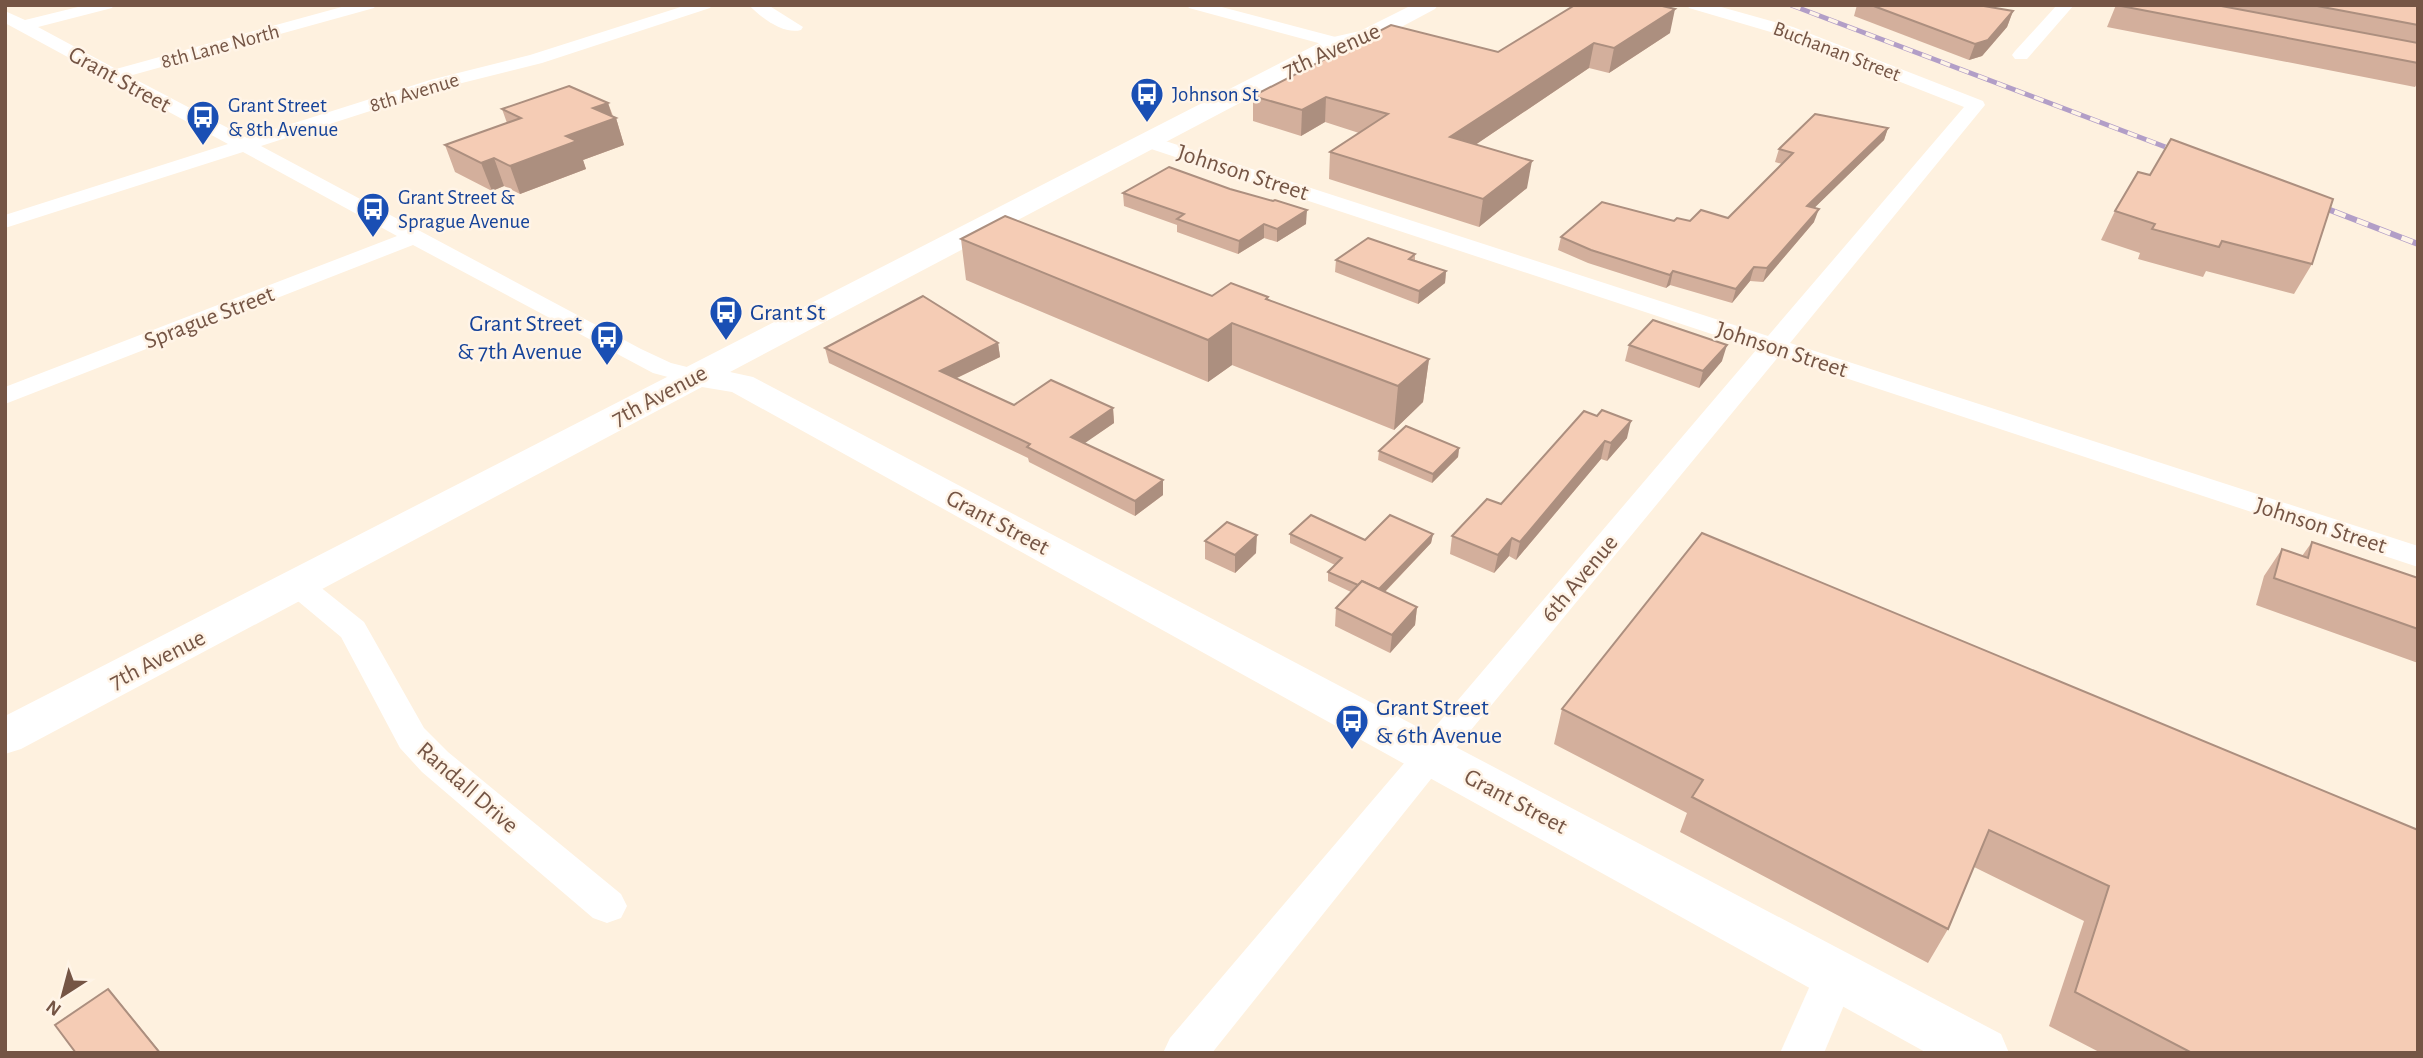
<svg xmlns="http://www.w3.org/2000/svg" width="2423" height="1058" viewBox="0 0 2423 1058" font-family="'Alegreya Sans',sans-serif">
<rect width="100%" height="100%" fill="#fef1df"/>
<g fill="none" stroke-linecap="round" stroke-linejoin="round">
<g fill="#fff" fill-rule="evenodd">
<path d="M86 5H114L112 8 38 27 116 69 349 5H376L374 8 129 76 247 138 430 80 530 55 687 5H712L710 8 542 63 442 88 261 146 641 349 671 363 703 371 707 376 703 381 694 384 653 373 413 245 5 404V387L397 236 243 152 5 228V215L228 144 5 23V11L25 20Z"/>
<path d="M749 5H768L803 27 801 30C784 35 760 17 749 5Z"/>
<path d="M1187 5H1214L1343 39 1345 43 1337 48 1189 8Z"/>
<path d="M1687 5H1714L1793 27 1983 101 1985 105 1790 343 2418 546V567L1779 356 1443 764 1212 1053H1163L1170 1038 1757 349 1139 145 1136 141 1139 137H1153L1768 336 1964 107 1781 35 1689 8Z"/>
<path d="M2057 5H2074L2027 59H2015L2012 55 2015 51Z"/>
<path d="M298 574 309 578 364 622 424 728 448 752 621 894 627 906 621 918 607 923 593 918 422 772 400 748 341 637 287 592 282 585 287 578Z"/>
<path d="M1836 955 1851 961 1857 974 1824 1053H1780L1821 961Z"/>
</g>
<path fill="#fff" fill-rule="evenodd" d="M1412 5H1438L1435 9 1375 41 1344 48 730 372 753 377 2001 1034 2009 1053H1927L732 392 702 387 21 749 5 754V716L1329 38 1360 31Z"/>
<defs>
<path id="rail-far1" d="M1791 5 2184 154"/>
<path id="rail" d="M2312 203 2418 244"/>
</defs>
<use href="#rail-far1" stroke="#b29ec7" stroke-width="5"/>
<use href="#rail" stroke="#b29ec7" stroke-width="6"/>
<use href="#rail-far1" stroke="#fff4e7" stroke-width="3.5" stroke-dasharray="10" stroke-linecap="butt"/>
<use href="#rail" stroke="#fff4e7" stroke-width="4.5" stroke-dasharray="12" stroke-linecap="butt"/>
</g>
<g fill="#d3af9c">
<path d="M1857 5H1978L2013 11 2007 27 1982 56 1969 60 1854 16Z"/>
<path d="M2116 5H2418V82L2415 87 2107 27Z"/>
<path d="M1670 33 1609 73 1589 68 1475 145 1527 188 1479 227 1329 179 1330 152 1359 133 1325 122 1301 136 1253 121V96L1498 52Z"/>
<path d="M608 103 613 116 616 118 624 145 583 160 586 169 520 194 504 186 492 191 455 172 445 145 507 123 502 109Z"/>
<path d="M1888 128 1884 140 1814 208V222L1763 282 1750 281 1732 303 1670 285 1666 288 1588 263 1558 250 1561 237 1674 221H1690L1728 218 1782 164 1775 162 1779 149Z"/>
<path d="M1123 193 1306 224 1277 242 1264 238 1238 254 1177 232V225L1124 206Z"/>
<path d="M2115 211 2312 264 2294 294 2206 271 2203 277 2138 259 2140 253 2101 240Z"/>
<path d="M961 239 1212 296 1268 297V300L1429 359 1423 402 1394 430 1232 365 1208 382 966 280Z"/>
<path d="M1415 254V260L1446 271 1445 283 1418 304 1335 272 1336 260Z"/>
<path d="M998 343 1000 357 957 378 1014 405 1113 408 1114 423 1084 443 1163 480V495L1135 516 1029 462 1028 458 829 363 825 348Z"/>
<path d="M1629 345 1722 361 1699 388 1625 361Z"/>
<path d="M1584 411 1627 438 1607 461 1601 459 1516 560 1509 556 1494 573 1450 554 1452 536 1501 504Z"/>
<path d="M1459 448 1458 457 1432 483 1378 460 1379 451Z"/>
<path d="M1702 533 2418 1053H2101L2049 1026 2084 921 1974 867 1948 929 1928 963 1680 832 1687 813 1554 744 1562 709Z"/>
<path d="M1290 534 1365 540 1433 534 1431 543 1385 592 1417 607 1415 625 1390 653 1335 626 1336 608 1351 592 1328 581V572L1335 565 1290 543Z"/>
<path d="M1205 541 1256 553 1235 573 1205 559Z"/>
<path d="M2312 542 2418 578V663L2256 605 2264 576 2282 549 2302 556Z"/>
</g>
<g fill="#ac8f7f">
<path d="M1675 9 1670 33 1609 73 1614 48Z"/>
<path d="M2013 11 2007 27 1982 56 1969 60 1975 44Z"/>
<path d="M1594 43 1589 68 1447 164 1450 137Z"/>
<path d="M1326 97 1325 122 1301 136 1302 110Z"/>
<path d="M608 103 613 119 616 118 624 145 583 160 586 169 520 194 510 166 566 136 593 108Z"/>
<path d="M1888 128 1884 140 1803 219 1807 206Z"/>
<path d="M494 158 504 186 492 191 481 163Z"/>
<path d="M1532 161 1527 188 1479 227 1483 199Z"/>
<path d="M1819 209 1814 222 1763 282 1767 268Z"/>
<path d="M1307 210 1306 224 1277 242V229Z"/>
<path d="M1264 224V238L1238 254 1239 241Z"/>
<path d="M1754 267 1750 281 1732 303 1736 289Z"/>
<path d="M1446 271 1445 283 1418 304 1419 291Z"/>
<path d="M1673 271 1670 285 1666 288 1670 275Z"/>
<path d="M1232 323V365L1208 382V340Z"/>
<path d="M998 343 1000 357 942 385 940 371Z"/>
<path d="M1727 345 1722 361 1699 388 1703 371Z"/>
<path d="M1429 359 1423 402 1394 430 1398 386Z"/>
<path d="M1113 408 1114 423 1072 452 1071 437Z"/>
<path d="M1631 421 1627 438 1607 461 1611 443Z"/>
<path d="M1605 441 1601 459 1516 560 1520 542Z"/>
<path d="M1459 448 1458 457 1432 483 1433 474Z"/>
<path d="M1163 480V495L1135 516V501Z"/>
<path d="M1433 534 1431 543 1374 603 1375 594Z"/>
<path d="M1257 535 1256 553 1235 573V555Z"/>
<path d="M1512 538 1509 556 1494 573 1498 555Z"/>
<path d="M1417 607 1415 625 1390 653 1392 635Z"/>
<path d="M108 989 116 998 161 1053H160Z"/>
</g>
<g fill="#f5ccb5" stroke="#ac8f7f" stroke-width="2">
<path d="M1575 5H1658L1675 9 1614 48 1594 43 1450 137 1532 161 1483 199 1330 152 1388 114 1326 97 1302 110 1253 96 1391 25 1498 52Z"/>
<path d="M1871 5H1978L2013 11 1988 40 1975 44Z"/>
<path d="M2116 5H2216L2418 43V63Z"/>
<path d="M2312 5H2418V25Z"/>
<path d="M569 86 608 103 593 108 616 118 566 136 577 141 510 166 494 158 481 163 445 145 521 118 502 109Z"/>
<path d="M1815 114 1888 128 1807 206 1819 209 1767 268 1754 267 1736 289 1673 271 1670 275 1591 250 1561 237 1602 202 1674 221 1677 218 1690 221 1701 210 1728 218 1793 153 1779 149Z"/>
<path d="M2171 139 2333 199 2312 264 2222 241 2219 247 2152 229 2155 224 2115 211 2138 172 2150 175Z"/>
<path d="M1169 167 1230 189 1273 201 1275 200 1307 210 1277 229 1264 224 1239 241 1177 219 1184 214 1123 193Z"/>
<path d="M1005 216 1212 296 1231 283 1268 297 1266 299 1429 359 1398 386 1232 323 1208 340 961 239Z"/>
<path d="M1368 238 1415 254 1409 259 1446 271 1419 291 1336 260Z"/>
<path d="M923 296 998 343 940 371 1014 405 1051 380 1113 408 1071 437 1163 480 1135 501 1027 447 1030 444 825 348Z"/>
<path d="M1653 320 1727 345 1703 371 1629 345Z"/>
<path d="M1602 410 1631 421 1611 443 1605 441 1520 542 1512 538 1498 555 1452 536 1487 499 1501 504 1584 411 1597 416Z"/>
<path d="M1406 426 1459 448 1433 474 1379 451Z"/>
<path d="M1311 515 1365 540 1390 515 1433 534 1379 589 1362 581 1358 585 1328 572 1342 558 1290 534Z"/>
<path d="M1227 522 1257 535 1235 555 1205 541Z"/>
<path d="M1702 533 2418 830V1053H2192L2075 992 2109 886 1989 830 1948 929 1692 797 1703 780 1562 709Z"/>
<path d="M2312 542 2418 578V629L2274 578 2282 549 2308 558Z"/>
<path d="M1362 581 1417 607 1392 635 1336 608Z"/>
<path d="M108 989 160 1053H76L55 1025Z"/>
</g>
<defs>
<symbol id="bus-pin" viewBox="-11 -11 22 30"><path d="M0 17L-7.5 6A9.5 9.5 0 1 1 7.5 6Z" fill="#1a4fb4" stroke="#fff4e7"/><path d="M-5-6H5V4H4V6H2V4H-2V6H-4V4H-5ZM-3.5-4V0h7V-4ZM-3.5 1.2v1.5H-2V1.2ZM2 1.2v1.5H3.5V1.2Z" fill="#fff"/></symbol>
</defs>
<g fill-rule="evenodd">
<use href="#bus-pin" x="1128" y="75" width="38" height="52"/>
<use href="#bus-pin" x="184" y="98" width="38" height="52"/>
<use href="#bus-pin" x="354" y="190" width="38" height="52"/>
<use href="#bus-pin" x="707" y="293" width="38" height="52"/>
<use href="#bus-pin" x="588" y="318" width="38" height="52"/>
<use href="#bus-pin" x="1333" y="702" width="38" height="52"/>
</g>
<g text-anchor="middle" stroke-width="5" stroke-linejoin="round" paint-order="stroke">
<g font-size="21" fill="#755545" stroke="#fff4e7">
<text transform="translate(220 46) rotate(-15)" y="7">8th Lane North</text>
<text transform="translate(1837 51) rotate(21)" y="7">Buchanan Street</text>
<text transform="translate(414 92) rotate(-17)" y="7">8th Avenue</text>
</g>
<g font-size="21" fill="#164399" stroke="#fff4e7" text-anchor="start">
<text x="1172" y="101">Johnson St</text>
<text x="228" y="112">Grant Street<tspan x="228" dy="24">&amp; 8th Avenue</tspan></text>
<text x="398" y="204">Grant Street &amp;<tspan x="398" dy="24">Sprague Avenue</tspan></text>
</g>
<g font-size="24" fill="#755545" stroke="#fff4e7">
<text transform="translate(1331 50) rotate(-24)" y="8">7th Avenue</text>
<text transform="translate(120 79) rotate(29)" y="8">Grant Street</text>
<text transform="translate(1243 172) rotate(18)" y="8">Johnson Street</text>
<text transform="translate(209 317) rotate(-21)" y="8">Sprague Street</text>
<text transform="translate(1782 349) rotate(18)" y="8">Johnson Street</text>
<text transform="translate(659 395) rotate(-28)" y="8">7th Avenue</text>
<text transform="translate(998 522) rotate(28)" y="8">Grant Street</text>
<text transform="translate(2321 525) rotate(18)" y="8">Johnson Street</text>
<text transform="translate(1579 578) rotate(-50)" y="8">6th Avenue</text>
<text transform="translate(157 659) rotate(-27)" y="8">7th Avenue</text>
<text transform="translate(468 787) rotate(41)" y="8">Randall Drive</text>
<text transform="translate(1516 801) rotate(28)" y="8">Grant Street</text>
</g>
<g font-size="24" fill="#164399" stroke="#fff4e7" text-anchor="start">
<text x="750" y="320">Grant St</text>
<text x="582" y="331" text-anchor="end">Grant Street<tspan x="582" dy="28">&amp; 7th Avenue</tspan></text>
<text x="1376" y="715">Grant Street<tspan x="1376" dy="28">&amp; 6th Avenue</tspan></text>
</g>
</g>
<rect width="2423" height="1058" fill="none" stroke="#755545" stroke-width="14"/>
<g transform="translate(63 995) rotate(216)" stroke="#fff4e7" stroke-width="5" paint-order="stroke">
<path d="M0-5L12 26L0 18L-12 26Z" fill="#755545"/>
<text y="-10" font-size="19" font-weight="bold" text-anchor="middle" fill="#755545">N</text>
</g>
</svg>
